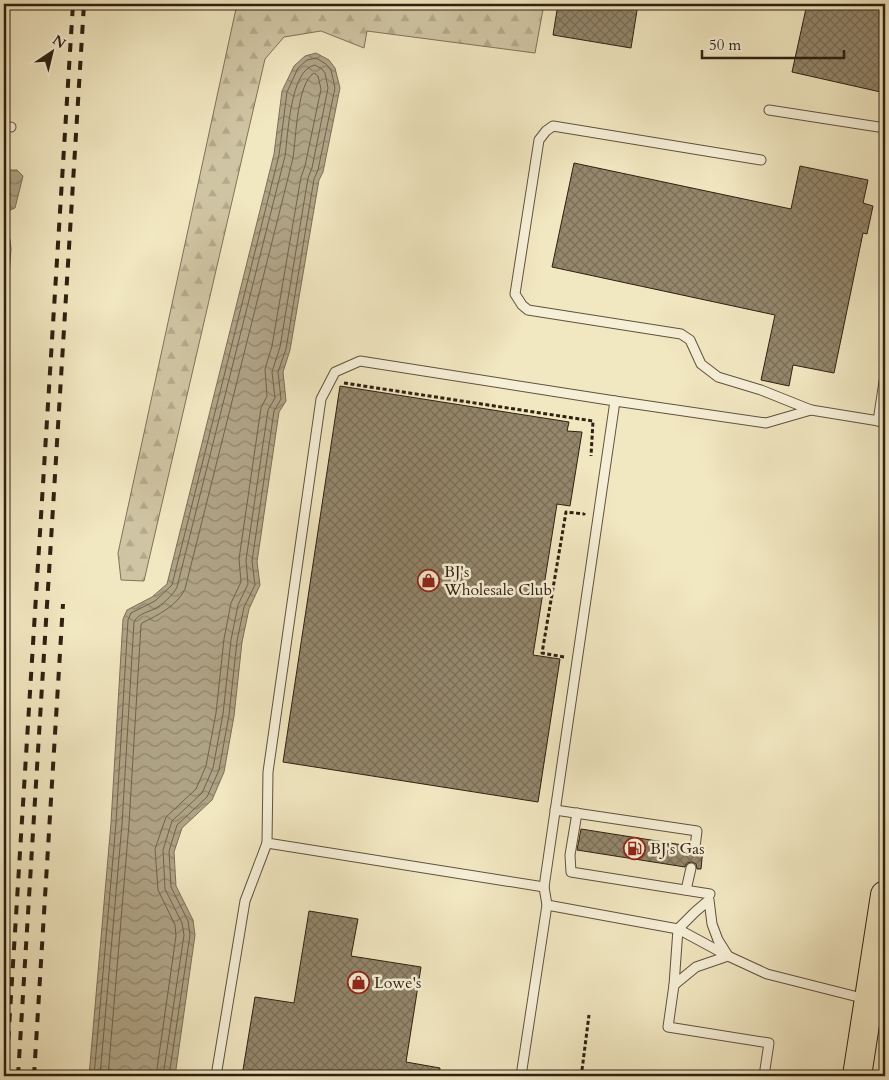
<svg xmlns="http://www.w3.org/2000/svg" width="889" height="1080" viewBox="0 0 889 1080" font-family="Cardo,serif">
<defs>
<pattern id="forest-firs" width="22" height="20" patternUnits="userSpaceOnUse" patternTransform="scale(1.25)"><rect width="22" height="20" fill="#d0c5a3"/><path d="M5 1l3.5 6h-7zM16 11l3.5 6h-7z" fill="#b3a98b"/></pattern>
<pattern id="water-waves" width="16" height="10" patternUnits="userSpaceOnUse" patternTransform="scale(1.25)"><rect width="16" height="10" fill="#afa385"/><path d="M0 5q4-4 8 0t8 0" fill="none" stroke="#8f846b"/></pattern>
<pattern id="building-cross-hatch" width="8" height="8" patternUnits="userSpaceOnUse" patternTransform="scale(1.25)"><rect width="8" height="8" fill="#94876c"/><path d="M0 0l8 8M0 8l8-8" fill="none" stroke="#796e57"/></pattern>
</defs>
<rect width="100%" height="100%" fill="#f1e7c1"/>
<filter id="stains"><feTurbulence type="fractalNoise" baseFrequency=".004" numOctaves="4"/><feColorMatrix values="0 0 0 0 .2 0 0 0 0 .09 0 0 0 0 .02 0 0 0 .5 -.17"/></filter>
<radialGradient id="worn" r=".72"><stop offset=".6" stop-color="#630" stop-opacity="0"/><stop offset="1" stop-color="#630" stop-opacity=".3"/></radialGradient>
<path fill="url(#forest-firs)" stroke="#80725a" d="M237 4H544L535 53 367 31 364 48 321 31 284 37 265 59 144 581 121 580 118 553Z"/>
<g fill="url(#water-waves)" stroke="#7c6f56">
<path d="M316 53 329 60 335 68 340 88 323 172 319 180 290 350 283 372 286 401 279 412 257 562 260 585 249 609 242 642 234 716 224 772 212 800 182 828 174 852 176 886 193 920 195 935 176 1069 174 1076H89L111 823 123 619 127 610 152 597 167 584 274 154 282 91 294 66 305 56Z"/>
<path d="M4 170H17L23 176 15 208 10 210H4Z"/>
<path d="M5 238 10 239 11 249 4 354V241Z"/>
</g>
<g fill="none" stroke-linecap="round" stroke-linejoin="round">
<g stroke="#6f624a" stroke-width="1">
<path d="M94 1076 116 823 128 620 131 613 155 601 172 585 279 155 287 92 298 68 307 60 316 58 326 64 331 70 335 88 318 170 314 179 286 349 278 372 281 399 274 411 252 561 255 585 244 607 237 641 229 715 219 770 207 797 177 825 169 851 171 887 188 921 190 935 169 1076"/>
<path d="M100 1076 122 824 134 622C138 613 150 612 158 607 165 602 174 594 177 587L285 156C288 136 290 69 315 65L322 69 325 73 328 88 312 168 308 178 280 347 272 372 275 398 268 410 246 560 248 584 238 605 231 640 223 714 213 768 202 793 172 821 163 850 165 889 182 923 184 935 163 1076"/>
<path d="M108 1076 129 824 141 625 142 623C158 615 177 606 185 589L293 158C296 138 297 83 314 73L318 76 321 89 305 166 301 177 272 346 265 369 267 396 261 408 239 559 241 582 231 603 224 639 216 713 206 766 196 789 166 817 155 849 158 890 175 925 176 936 156 1076"/>
</g>
</g>
<g fill="url(#building-cross-hatch)" stroke="#2f2010">
<path d="M558 4H638L631 48 553 35Z"/>
<path d="M807 4H885V93L792 72Z"/>
<path d="M574 163 791 209 800 166 868 180 863 203 873 206 867 234 863 233 834 373 793 365 789 386 761 380 775 315 552 267Z"/>
<path d="M340 386 569 422 567 431 582 432 570 506 557 504 533 655 560 659 538 802 283 762Z"/>
<path d="M581 829 689 846V850L694 853H698L701 848H703L701 869H697L696 864 692 862 687 863 685 867 577 850Z"/>
<path d="M309 911 358 919 351 956 421 967 406 1062 440 1068 439 1076H242L255 997 294 1003Z"/>
</g>
<g fill="none" stroke-linecap="round" stroke-linejoin="round">
<defs>
<g id="service">
<path d="M769 110 885 128"/>
<path d="M4 127H11"/>
<path d="M761 160 553 126 546 131 539 140 515 294 522 305 528 310 681 334 690 340 701 364 718 377 761 390 811 410"/>
<path d="M878 421 885 375"/>
<path d="M555 810 697 831 695 847"/>
<path d="M577 813 570 855 571 872 710 894"/>
<path d="M544 887 267 843 268 772 321 399 335 372 360 361 615 401"/>
<path d="M686 890 691 868"/>
<path d="M709 900 712 924 718 940 728 956 696 967 674 985 678 929 695 912Z"/>
<path d="M674 985 668 1027 769 1043 764 1076"/>
<path d="M866 999 767 974 728 956 678 929 547 905 544 887 615 401 766 423 811 410 885 422"/>
<path d="M216 1076 245 901 267 843"/>
<path d="M521 1076 547 905"/>
</g>
<path id="primary" d="M857 1076 885 895"/>
</defs>
<use href="#service" stroke="#60523c" stroke-width="11"/>
<use href="#primary" stroke="#2f2010" stroke-width="30"/>
<g stroke="#2f2010" stroke-width="3" stroke-dasharray="4 2.5" stroke-linecap="butt">
<path d="M344 383 593 421 591 456"/>
<path d="M564 657 542 653 566 512 584 514V513"/>
<path d="M582 1070 589 1015"/>
</g>
<use href="#service" stroke="#f6efd7" stroke-width="9"/>
<use href="#primary" stroke="#f1e7c1" stroke-width="28"/>
<g stroke="#2f2010" stroke-width="4" stroke-dasharray="9 9" stroke-linecap="butt">
<path d="M6 1076 73 4"/>
<path d="M18 1076 84 4"/>
<path d="M34 1076 63 604"/>
</g>
</g>
<defs>
<symbol id="shop-ring" viewBox="-11 -11 22 22"><circle r="9.5" fill="#f6efd7" stroke="#8f2418" stroke-width="1.5"/><path d="M-5-2.5h2.3a2.7 3.5 0 0 1 5.4 0H5L5.5 6h-11ZM-1.5-2.5h3a1.5 2.3 0 0 0-3 0Z" fill="#8f2418"/></symbol>
<symbol id="fuel-ring" viewBox="-11 -11 22 22"><circle r="9.5" fill="#f6efd7" stroke="#8f2418" stroke-width="1.5"/><path d="M-5.5-6h7V0h2V4h1.3V-2.5L3-4.5l.8-.8L6-3V5H2.5V1h-1V6h-7ZM-4.2-4.7v3.2H.2V-4.7Z" fill="#8f2418"/></symbol>
</defs>
<g fill-rule="evenodd">
<use href="#shop-ring" x="416" y="568" width="25" height="25"/>
<use href="#fuel-ring" x="622" y="836" width="25" height="25"/>
<use href="#shop-ring" x="346" y="970" width="25" height="25"/>
</g>
<g text-anchor="middle" stroke-width="5" stroke-linejoin="round" paint-order="stroke">
<g font-size="16" fill="#2f2010" stroke="#f6efd7" text-anchor="start">
<text x="444" y="577">BJ's<tspan x="444" dy="18">Wholesale Club</tspan></text>
<text x="650" y="854">BJ's Gas</text>
<text x="374" y="988">Lowe's</text>
</g>
</g>
<rect width="889" height="1080" fill="none" stroke="#f1e7c1" stroke-width="20"/>
<rect x="5" y="5" width="879" height="1070" fill="none" stroke="#2f2010" stroke-width="2.5"/>
<rect x="10" y="10" width="869" height="1060" fill="none" stroke="#2f2010"/>
<g transform="translate(52 52) rotate(35)" stroke="#f6efd7" stroke-width="4" paint-order="stroke">
<path d="M0-4L9 19L0 12L-9 19Z" fill="#2f2010"/>
<text y="-8" font-size="14" font-weight="bold" text-anchor="middle" fill="#2f2010">N</text>
</g>
<path d="M702 50v8h142v-8" fill="none" stroke="#2f2010" stroke-width="2.5"/>
<text x="709" y="50" font-size="15" fill="#2f2010" stroke="#f6efd7" stroke-width="4" paint-order="stroke">50 m</text>
<rect width="100%" height="100%" filter="url(#stains)"/>
<rect width="100%" height="100%" fill="url(#worn)"/>
</svg>
